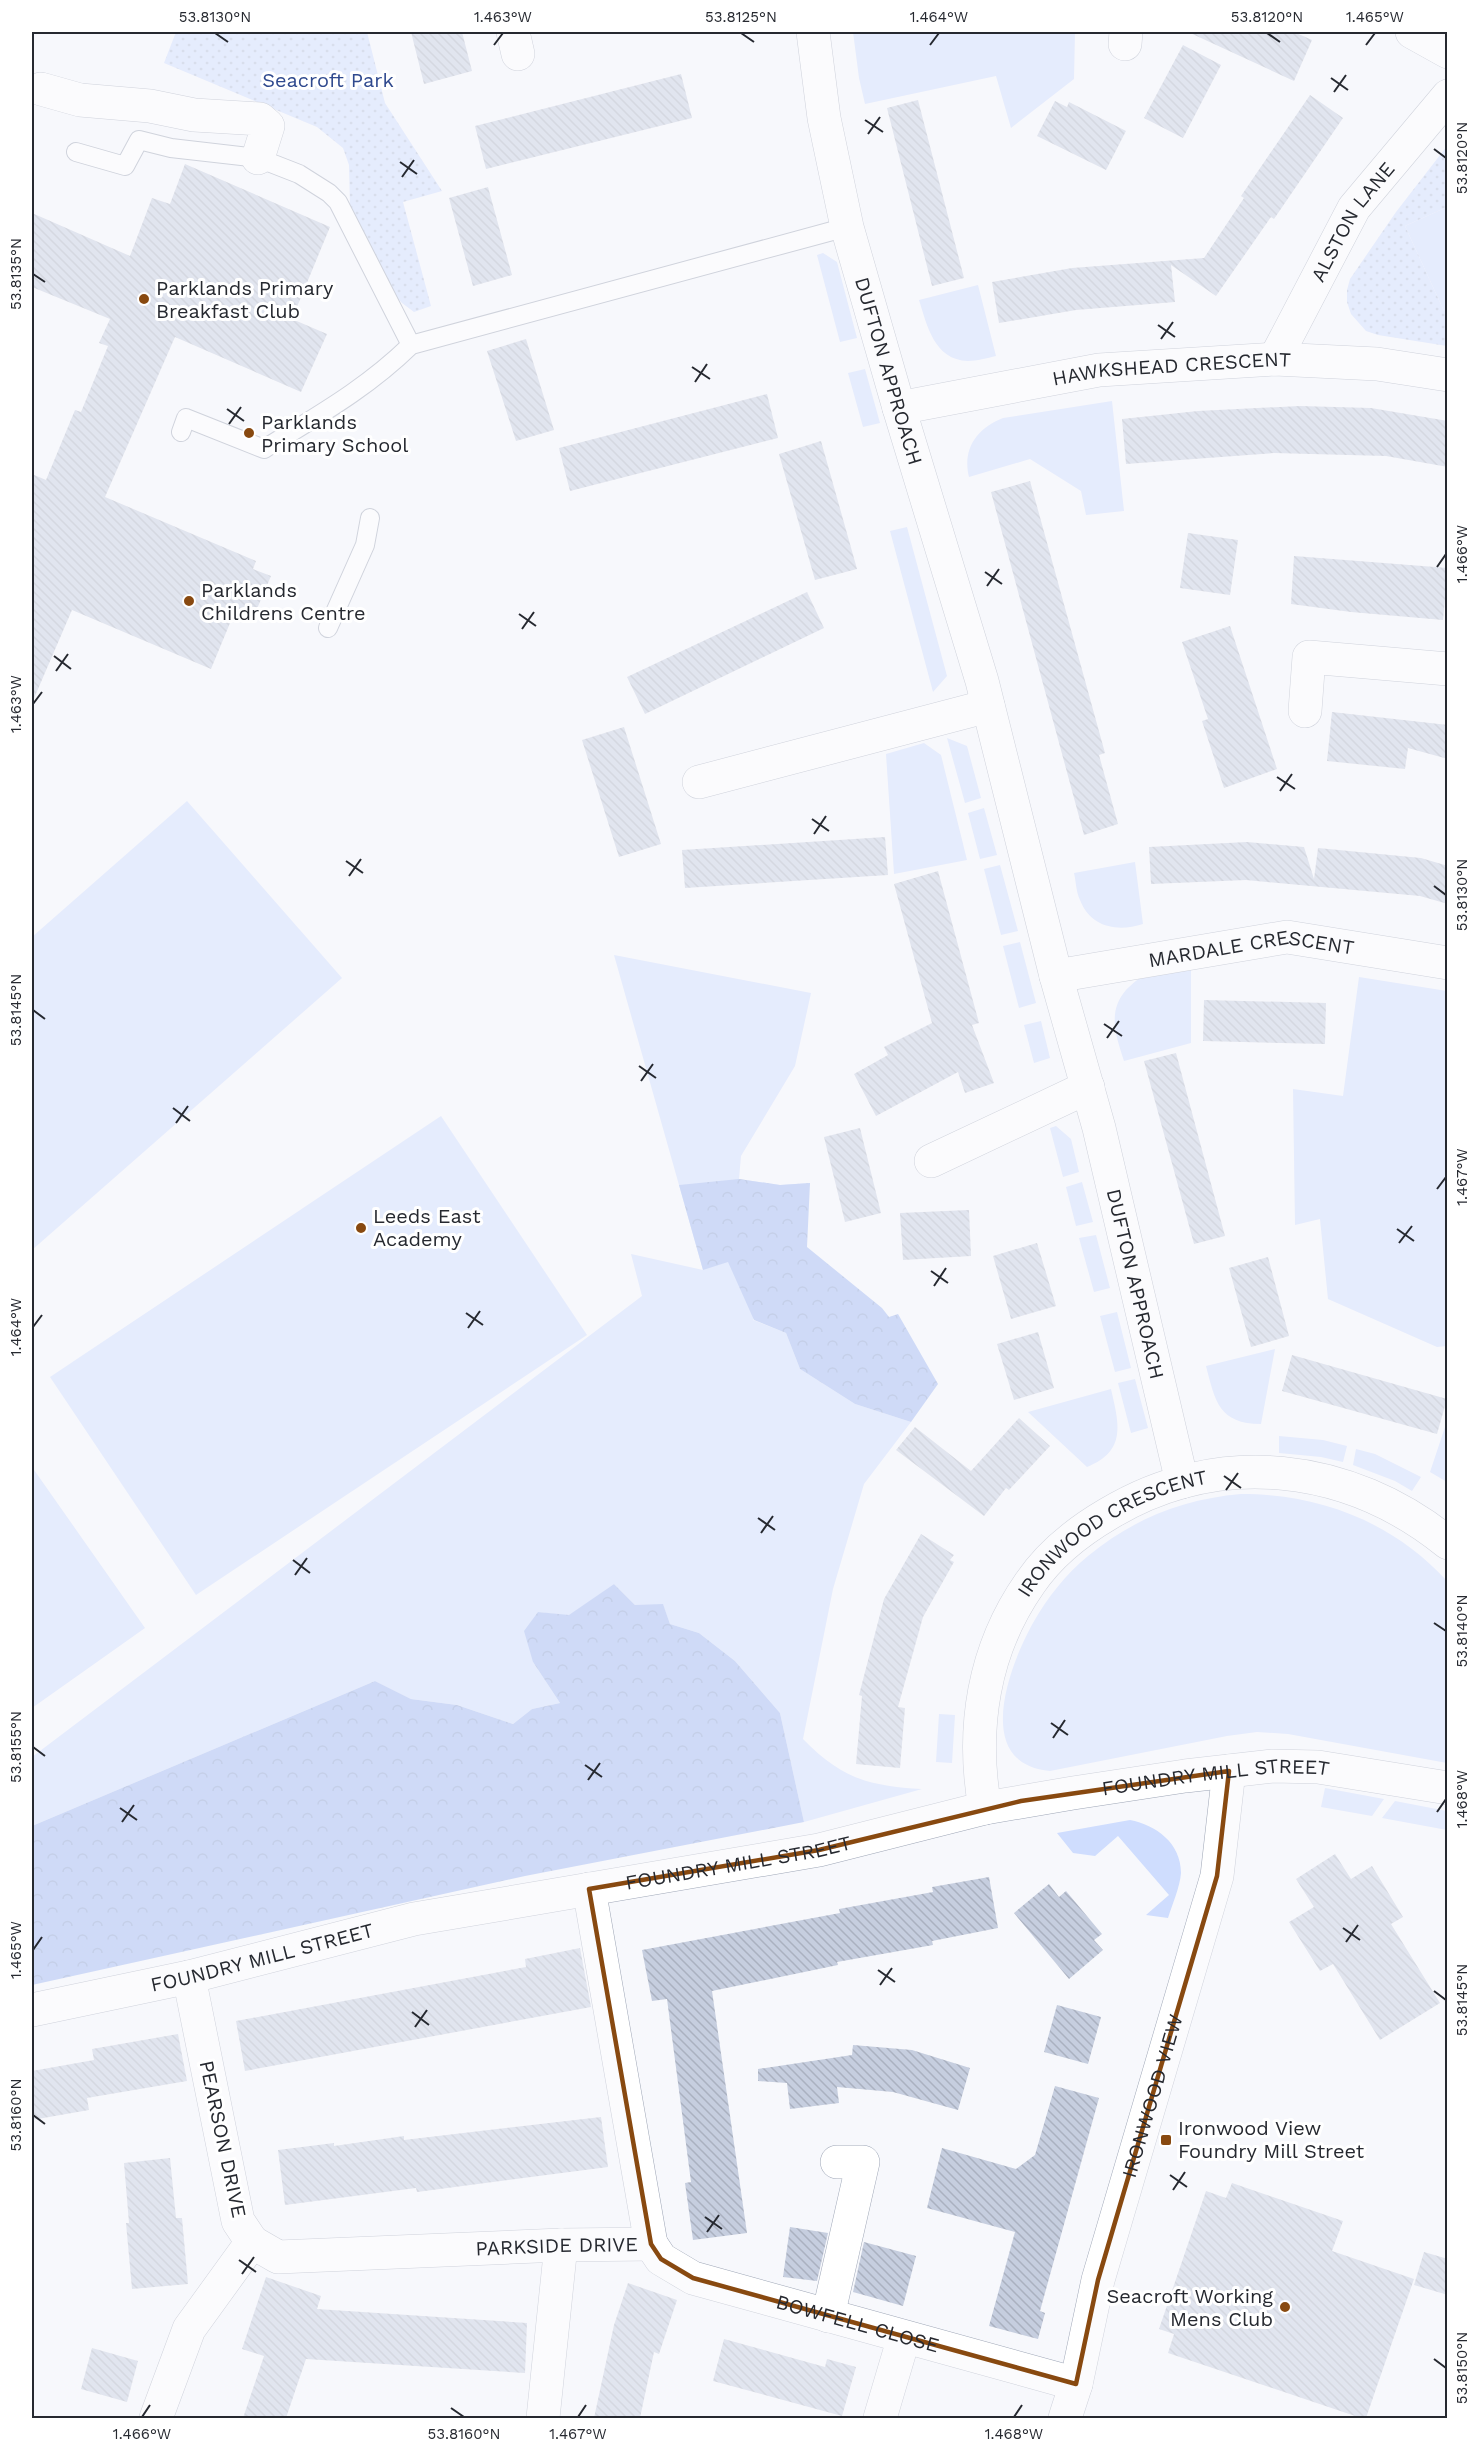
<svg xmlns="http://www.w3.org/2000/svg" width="1479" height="2450" viewBox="0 0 1479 2450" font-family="'Work Sans',sans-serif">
<defs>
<pattern id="forest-crowns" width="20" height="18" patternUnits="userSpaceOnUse" patternTransform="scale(1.5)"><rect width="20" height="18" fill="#9db7f2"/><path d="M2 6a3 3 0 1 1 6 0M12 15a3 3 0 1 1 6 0" fill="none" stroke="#879dd0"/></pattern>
<pattern id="park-dots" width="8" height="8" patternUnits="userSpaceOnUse" patternTransform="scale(1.5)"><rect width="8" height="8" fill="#cfddfe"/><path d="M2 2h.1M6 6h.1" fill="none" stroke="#b2beda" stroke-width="1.8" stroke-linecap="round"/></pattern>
<pattern id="building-back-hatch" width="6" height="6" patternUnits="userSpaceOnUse" patternTransform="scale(1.5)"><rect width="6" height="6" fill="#c6cedf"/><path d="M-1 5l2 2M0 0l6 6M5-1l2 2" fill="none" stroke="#aab1c0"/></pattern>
</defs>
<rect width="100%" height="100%" fill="#f7f8fc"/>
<g fill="#cfddfe">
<path d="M853 32H1075L1074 79 1011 128 996 76 865 104 859 78Z"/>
<path d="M1447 207V310L1444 311 1405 226Z"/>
<path d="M823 253 837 262 857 338 840 342 817 255Z"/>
<path d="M978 285 996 356C987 358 977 361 968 361 934 360 927 325 919 300Z"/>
<path d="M865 369 880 423 863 427 848 373Z"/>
<path d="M1112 401 1124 511 1086 515 1081 491 1030 459 969 477C962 449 977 428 1003 418Z"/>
<path d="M907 527 947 676 933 692 890 531Z"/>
<path d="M947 738 967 746 981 798 965 803Z"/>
<path d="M924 743 941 755 967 860 894 874 886 754Z"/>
<path d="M187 801 342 978 32 1250V937Z"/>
<path d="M984 808 997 855 980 859 968 813Z"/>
<path d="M1135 862 1143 924C1118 932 1091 928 1080 900 1076 892 1076 881 1074 873Z"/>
<path d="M1000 865 1018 931 1001 935 984 869Z"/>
<path d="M1020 942 1036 1003 1019 1008 1003 946Z"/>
<path d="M614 955 811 993 795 1066 741 1156 739 1179 780 1185 810 1183 797 1240 753 1320 786 1333 800 1369 855 1404 911 1422 864 1484 833 1589 803 1739C841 1778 868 1786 922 1789L804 1822 780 1713 735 1661 699 1633 670 1624 663 1605H635L614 1584 569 1616 538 1612 533 1662 560 1703 532 1709 513 1724 457 1705 411 1699 375 1681 32 1826V1757L642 1296 631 1254 703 1270Z"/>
<path d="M1191 970V1043L1124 1061C1116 1036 1107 1012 1126 990 1131 985 1137 979 1144 976 1158 971 1176 972 1191 970Z"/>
<path d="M1359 977 1447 991V1346L1437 1347 1328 1299 1320 1219 1295 1225 1293 1089 1343 1096Z"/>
<path d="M1041 1021 1050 1058 1034 1063 1024 1025Z"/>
<path d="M441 1116 587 1335 196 1595 50 1377Z"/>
<path d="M1056 1126 1071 1139 1079 1172 1063 1177 1050 1128Z"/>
<path d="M1082 1182 1093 1222 1076 1226 1066 1187Z"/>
<path d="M1096 1235 1110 1288 1094 1292 1079 1238Z"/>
<path d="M1117 1312 1131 1368 1115 1372 1100 1316Z"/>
<path d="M1275 1349 1261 1424C1219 1424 1215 1401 1206 1366Z"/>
<path d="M1135 1379 1148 1428 1131 1433 1118 1383Z"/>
<path d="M1111 1389C1119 1424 1127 1451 1087 1467L1028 1412Z"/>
<path d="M1447 1421 1448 1482H1447L1430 1472Z"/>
<path d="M1279 1436 1323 1440 1347 1446 1343 1462 1321 1457 1279 1453Z"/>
<path d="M1356 1449 1375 1454 1421 1477 1412 1491 1395 1481 1353 1465Z"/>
<path d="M32 1467 145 1628 32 1708Z"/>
<path d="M1241 1494C1320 1494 1393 1522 1447 1581V1763L1288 1734 1257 1732 1227 1736 1050 1771C972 1764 1009 1666 1033 1623 1047 1598 1066 1574 1088 1556 1133 1519 1183 1499 1241 1494Z"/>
<path d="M939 1714 955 1715 952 1763 936 1762Z"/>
<path d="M1325 1788 1384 1799 1372 1816 1321 1807Z"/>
<path d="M1395 1801 1447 1811V1830L1382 1818Z"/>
<path d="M1130 1820C1156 1825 1181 1843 1181 1873 1180 1887 1172 1905 1168 1918L1146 1915 1169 1895 1118 1836 1095 1856 1073 1853 1057 1833Z"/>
</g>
<g fill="url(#forest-crowns)">
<path d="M739 1179 780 1185 810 1183 807 1247 882 1308 889 1317 898 1314 938 1384 911 1422 855 1404 800 1369 786 1333 754 1320 728 1262 703 1270 679 1185Z"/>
<path d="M614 1584 635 1605 663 1604 670 1624 699 1633 735 1661 780 1713 804 1822 525 1876 32 1985V1826L375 1681 411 1699 457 1705 513 1724 532 1709 560 1703 533 1662 524 1631 538 1612 569 1615Z"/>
</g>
<g fill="url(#park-dots)">
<path d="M176 32H367L385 103 442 191 403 202 431 306 414 312 402 303 387 287 350 206 349 165 343 148 317 127 164 63Z"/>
<path d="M1447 146V207L1405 226 1444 311 1447 310V346L1378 335 1366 331 1351 314 1347 302V290L1350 279 1396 212Z"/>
</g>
<g fill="url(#building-back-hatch)">
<path d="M411 32H462L472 71 424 84Z"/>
<path d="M1188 32H1294L1312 40 1294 81Z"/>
<path d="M1183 45 1221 65 1183 138 1144 118Z"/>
<path d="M681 74 692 118 486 169 475 126Z"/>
<path d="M1310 95 1343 118 1274 219 1271 217 1216 296 1171 265 1175 302 1076 310 999 323 992 282 1072 268 1204 258 1244 198 1241 196Z"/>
<path d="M918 100 964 278 932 286 887 108Z"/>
<path d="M1055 101 1067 107 1069 102 1126 131 1106 170 1037 136Z"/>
<path d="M185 164 330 227 292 319 327 334 301 392 175 337 105 497 256 561 253 569 271 576 253 618 235 611 211 669 72 610 32 703V474L46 480 75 410 81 412 108 346 99 343 110 319 32 287V213L130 256 152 198 170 204Z"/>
<path d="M488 187 512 275 473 286 449 198Z"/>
<path d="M526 339 554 430 516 441 487 351Z"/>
<path d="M767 394 778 438 570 491 559 448Z"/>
<path d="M1300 406 1371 408 1448 421V467L1386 456 1274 453 1126 464 1122 419 1198 411Z"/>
<path d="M821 441 857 569 815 580 779 454Z"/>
<path d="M1030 481 1105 753 1099 755 1118 824 1084 835 991 492Z"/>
<path d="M1188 533 1238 540 1230 595 1180 588Z"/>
<path d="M1294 556 1448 568 1443 620 1351 612 1291 604Z"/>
<path d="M807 592 824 628 645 714 627 677Z"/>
<path d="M1230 626 1277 769 1224 788 1202 721 1208 719 1182 642Z"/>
<path d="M1332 712 1448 725V759L1408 748 1405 769 1327 761Z"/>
<path d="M624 727 661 844 619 857 582 740Z"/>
<path d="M885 837 888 875 685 888 682 850Z"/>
<path d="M1247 842 1304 847 1314 879 1318 848 1421 858 1448 866V904L1420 896 1246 880 1151 884 1149 847Z"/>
<path d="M938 871 979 1023 972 1025 994 1083 965 1093 958 1072 876 1116 854 1074 888 1055 884 1047 932 1023 894 884Z"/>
<path d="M1204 1000 1326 1003 1325 1044 1203 1041Z"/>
<path d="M1176 1053 1225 1236 1194 1244 1144 1061Z"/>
<path d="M860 1128 881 1213 845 1222 824 1137Z"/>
<path d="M969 1210 971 1256 903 1260 900 1213Z"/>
<path d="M1037 1243 1056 1306 1011 1319 993 1256Z"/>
<path d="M1268 1257 1289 1336 1251 1347 1229 1268Z"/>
<path d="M1038 1332 1054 1388 1014 1400 997 1344Z"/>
<path d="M1292 1355 1447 1399 1437 1434 1282 1391Z"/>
<path d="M1019 1418 1050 1446 1009 1490 1006 1488 984 1516 896 1450 915 1427 971 1471Z"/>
<path d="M921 1534 954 1555 950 1560 954 1562 923 1617 898 1707 905 1708 900 1768 856 1764 862 1696 859 1695 884 1599Z"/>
<path d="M1335 1854 1351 1879 1372 1866 1403 1917 1391 1924 1440 2003 1380 2040 1333 1964 1320 1971 1289 1922 1314 1907 1296 1879Z"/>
<path d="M989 1877 998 1928 932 1941 933 1945 837 1962 838 1965 712 1991 747 2233 693 2240 685 2183 691 2182 667 1999 652 2001 642 1950 840 1913 839 1909 933 1892 932 1887Z"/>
<path d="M1049 1884 1059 1897 1066 1891 1102 1934 1094 1940 1103 1950 1069 1979 1014 1913Z"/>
<path d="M580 1948 591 2007 245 2071 236 2021 526 1967 525 1959Z"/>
<path d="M1057 2005 1101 2017 1088 2064 1044 2052Z"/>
<path d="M178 2034 187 2081 87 2098 89 2110 32 2120V2071L94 2060 92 2049Z"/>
<path d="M853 2045 912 2050 970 2068 958 2110 893 2092 837 2087 839 2103 790 2109 787 2083 758 2081V2069L852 2055Z"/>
<path d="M1055 2086 1099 2098 1040 2311 1045 2313 1038 2339 989 2326 1015 2232 927 2208 942 2148 1016 2169 1035 2155Z"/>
<path d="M601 2117 608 2167 417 2192 416 2188 285 2205 278 2150 334 2143V2146L404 2136V2140Z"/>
<path d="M170 2158 176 2218H182L188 2284 132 2289 126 2223H129L124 2163Z"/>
<path d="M1232 2183 1343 2221 1332 2251 1414 2279 1366 2418H1361L1168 2353 1174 2334 1159 2329 1206 2191 1226 2198Z"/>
<path d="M790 2227 828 2233 817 2281 783 2277Z"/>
<path d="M864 2242 916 2256 903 2306 853 2292Z"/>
<path d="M1424 2252 1448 2259V2295L1414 2285Z"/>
<path d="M266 2277 321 2296 317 2309 527 2323 525 2373 306 2359 286 2418H243L264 2356 242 2349Z"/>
<path d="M628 2283 677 2300 659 2354 654 2352 640 2418H594L614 2325Z"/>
<path d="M724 2339 825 2367 827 2359 856 2367 842 2416 713 2381Z"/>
<path d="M92 2348 138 2361 127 2402 81 2389Z"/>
</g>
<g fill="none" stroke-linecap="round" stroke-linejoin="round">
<defs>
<g id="lane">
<path d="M76 152 125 166 139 140 171 148 258 158 299 174 329 193 338 202 411 345"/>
<path d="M181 432 186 418 264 449C317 416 366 389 411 345L847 227"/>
<path d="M328 628 365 545 370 518"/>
</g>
<g id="street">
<path d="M513 32 518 54"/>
<path id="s1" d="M813 32 824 118 847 227 899 408 982 681 1056 976 1099 1128 1182 1482"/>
<path d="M1412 32 1448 52"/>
<path d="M1125 44 1126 32"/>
<path d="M41 89 80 100 150 106 194 115 260 119 268 126 258 158"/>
<path id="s2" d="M1275 359 1354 208 1448 96"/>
<path id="s3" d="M899 408 1099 370 1275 359 1377 364 1448 375"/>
<path d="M1305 711 1309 657 1448 669"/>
<path d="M699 782 988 706"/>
<path id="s4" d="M1056 976 1287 937 1448 963"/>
<path d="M931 1161 1088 1087"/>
<path id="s5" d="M985 1808C971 1729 983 1650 1030 1583 1049 1555 1079 1531 1108 1514 1219 1447 1349 1463 1448 1543"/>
<path id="s6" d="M32 2010 189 1977 414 1919 819 1850 985 1808 1073 1793 1185 1776 1273 1766 1318 1767 1448 1788"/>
<path id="s7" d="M252 2242 278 2257 561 2245 651 2244 589 1889"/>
<path id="s8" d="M651 2244 661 2259 693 2278 1076 2384"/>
<path d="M828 2316 863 2162H837"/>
<path d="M156 2418 189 2329 252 2242 238 2221 189 1977"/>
<path d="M543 2418 561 2245"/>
<path d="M880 2418 904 2337"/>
<path id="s9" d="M1065 2418 1076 2384 1098 2280 1217 1876 1229 1771"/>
</g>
</defs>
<use href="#lane" stroke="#9fa7b7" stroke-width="20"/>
<use href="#street" stroke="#9fa7b7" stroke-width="34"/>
<use href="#lane" stroke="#fff" stroke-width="18"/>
<use href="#street" stroke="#fff" stroke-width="33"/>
</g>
<path d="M0 0H1479V2450H0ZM1229 1771 1217 1876 1098 2280 1076 2384 693 2278 661 2259 651 2244 589 1889 819 1850 1021 1801Z" fill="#f7f8fc" fill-opacity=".55" fill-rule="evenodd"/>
<path fill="none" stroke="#884910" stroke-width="4.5" stroke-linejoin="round" d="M1229 1771 1217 1876 1098 2280 1076 2384 693 2278 661 2259 651 2244 589 1889 819 1850 1021 1801Z"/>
<path fill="none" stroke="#262930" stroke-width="2" d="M215 33 228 42M741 33 754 42M1267 33 1280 42M494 45 503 33M930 45 939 33M1366 45 1375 33M1331 78 1348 90M1334 92 1346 75M865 120 883 132M868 134 880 117M1434 149 1446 158M400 162 417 174M402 177 414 160M33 274 45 282M1158 325 1175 337M1161 339 1173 322M692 367 710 379M695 382 707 364M227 409 244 421M229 424 241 407M1437 567 1446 554M985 572 1002 584M987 586 999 569M519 614 536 626M522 629 534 612M54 656 71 669M56 671 68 654M33 704 42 692M1277 777 1295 789M1280 791 1292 774M812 819 829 831M814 834 826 816M346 861 363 873M349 876 361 859M1434 886 1446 895M33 1010 45 1019M1104 1024 1122 1036M1107 1038 1119 1021M639 1066 656 1078M641 1081 653 1064M173 1108 190 1121M176 1123 188 1106M1437 1189 1446 1177M1397 1229 1414 1241M1399 1243 1412 1226M931 1271 948 1283M934 1286 946 1268M466 1313 483 1325M33 1327 42 1315M468 1328 480 1311M1224 1476 1241 1488M1226 1490 1238 1473M758 1518 775 1530M761 1533 773 1516M293 1560 310 1573M295 1575 307 1558M1434 1623 1446 1631M1051 1723 1068 1735M1053 1738 1065 1720M33 1747 45 1756M585 1765 602 1777M588 1780 600 1763M120 1808 137 1820M1437 1812 1446 1799M122 1822 134 1805M1343 1928 1360 1940M1346 1942 1358 1925M33 1950 42 1937M878 1970 895 1982M880 1985 892 1968M1434 1991 1446 2000M412 2012 429 2025M415 2027 427 2010M33 2115 45 2124M1170 2175 1187 2187M1173 2190 1185 2172M705 2217 722 2229M707 2232 719 2215M239 2260 256 2272M242 2274 254 2257M1434 2359 1446 2368M451 2408 464 2417M142 2417 150 2405M578 2417 586 2405M1014 2417 1022 2405"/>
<g fill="#884910" stroke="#fff" stroke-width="2">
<circle cx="144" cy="299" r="6"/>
<circle cx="249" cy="433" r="6"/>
<circle cx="189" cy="601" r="6"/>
<circle cx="361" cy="1228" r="6"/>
<rect x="1160" y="2134" width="12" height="12" rx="3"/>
<circle cx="1285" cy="2307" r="6"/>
</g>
<g text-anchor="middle" stroke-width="6" stroke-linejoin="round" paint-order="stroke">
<g font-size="20" fill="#2f498e" stroke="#fff">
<text x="328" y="87">Seacroft Park</text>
</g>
<g font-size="20" fill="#262930" stroke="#fff">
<text dy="7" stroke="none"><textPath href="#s2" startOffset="158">ALSTON LANE</textPath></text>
<text dy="7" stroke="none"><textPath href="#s1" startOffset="348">DUFTON APPROACH</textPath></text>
<text dy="7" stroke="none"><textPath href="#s3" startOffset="276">HAWKSHEAD CRESCENT</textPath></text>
<text dy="7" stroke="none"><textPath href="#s4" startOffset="198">MARDALE CRESCENT</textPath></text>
<text dy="7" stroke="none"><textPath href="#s1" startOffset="1294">DUFTON APPROACH</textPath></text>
<text dy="7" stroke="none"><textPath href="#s5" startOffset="334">IRONWOOD CRESCENT</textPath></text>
<text dy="7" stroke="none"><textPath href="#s6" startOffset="1208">FOUNDRY MILL STREET</textPath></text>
<text dy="7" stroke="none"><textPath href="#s6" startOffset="722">FOUNDRY MILL STREET</textPath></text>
<text dy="7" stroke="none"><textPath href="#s6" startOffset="236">FOUNDRY MILL STREET</textPath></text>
<text dy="7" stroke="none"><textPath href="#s9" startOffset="334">IRONWOOD VIEW</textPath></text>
<text transform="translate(223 2139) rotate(78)" y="7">PEARSON DRIVE</text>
<text dy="7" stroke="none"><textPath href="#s7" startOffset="309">PARKSIDE DRIVE</textPath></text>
<text dy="7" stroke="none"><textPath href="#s8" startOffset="226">BOWFELL CLOSE</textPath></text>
</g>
<g font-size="20" fill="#262930" stroke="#fff" text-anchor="start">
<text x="156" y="295">Parklands Primary<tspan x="156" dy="23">Breakfast Club</tspan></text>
<text x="261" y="429">Parklands<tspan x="261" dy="23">Primary School</tspan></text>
<text x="201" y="597">Parklands<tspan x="201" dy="23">Childrens Centre</tspan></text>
<text x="373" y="1223">Leeds East<tspan x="373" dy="23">Academy</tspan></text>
<text x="1178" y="2135">Ironwood View<tspan x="1178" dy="23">Foundry Mill Street</tspan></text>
<text x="1273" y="2303" text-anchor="end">Seacroft Working<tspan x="1273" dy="23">Mens Club</tspan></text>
</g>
</g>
<rect width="1479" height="2450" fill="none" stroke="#ffffff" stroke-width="66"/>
<rect x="33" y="33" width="1413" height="2384" fill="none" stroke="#262930" stroke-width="2"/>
<g font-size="15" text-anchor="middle" fill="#262930">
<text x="215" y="22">53.8130°N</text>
<text x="503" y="22">1.463°W</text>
<text x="741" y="22">53.8125°N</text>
<text x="939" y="22">1.464°W</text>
<text x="1267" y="22">53.8120°N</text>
<text x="1375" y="22">1.465°W</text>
<text transform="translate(1462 158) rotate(-90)" y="5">53.8120°N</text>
<text transform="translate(16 274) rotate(-90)" y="5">53.8135°N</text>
<text transform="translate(1462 554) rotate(-90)" y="5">1.466°W</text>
<text transform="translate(16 704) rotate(-90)" y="5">1.463°W</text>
<text transform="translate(1462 895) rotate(-90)" y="5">53.8130°N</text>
<text transform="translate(16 1010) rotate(-90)" y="5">53.8145°N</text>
<text transform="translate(1462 1177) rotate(-90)" y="5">1.467°W</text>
<text transform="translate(16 1327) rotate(-90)" y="5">1.464°W</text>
<text transform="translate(1462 1631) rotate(-90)" y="5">53.8140°N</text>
<text transform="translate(16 1747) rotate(-90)" y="5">53.8155°N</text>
<text transform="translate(1462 1799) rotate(-90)" y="5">1.468°W</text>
<text transform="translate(16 1950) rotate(-90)" y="5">1.465°W</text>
<text transform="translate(1462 2000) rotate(-90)" y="5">53.8145°N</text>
<text transform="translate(16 2115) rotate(-90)" y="5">53.8160°N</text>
<text transform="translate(1462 2368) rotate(-90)" y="5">53.8150°N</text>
<text x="142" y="2439">1.466°W</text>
<text x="464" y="2439">53.8160°N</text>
<text x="578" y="2439">1.467°W</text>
<text x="1014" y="2439">1.468°W</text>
</g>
</svg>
